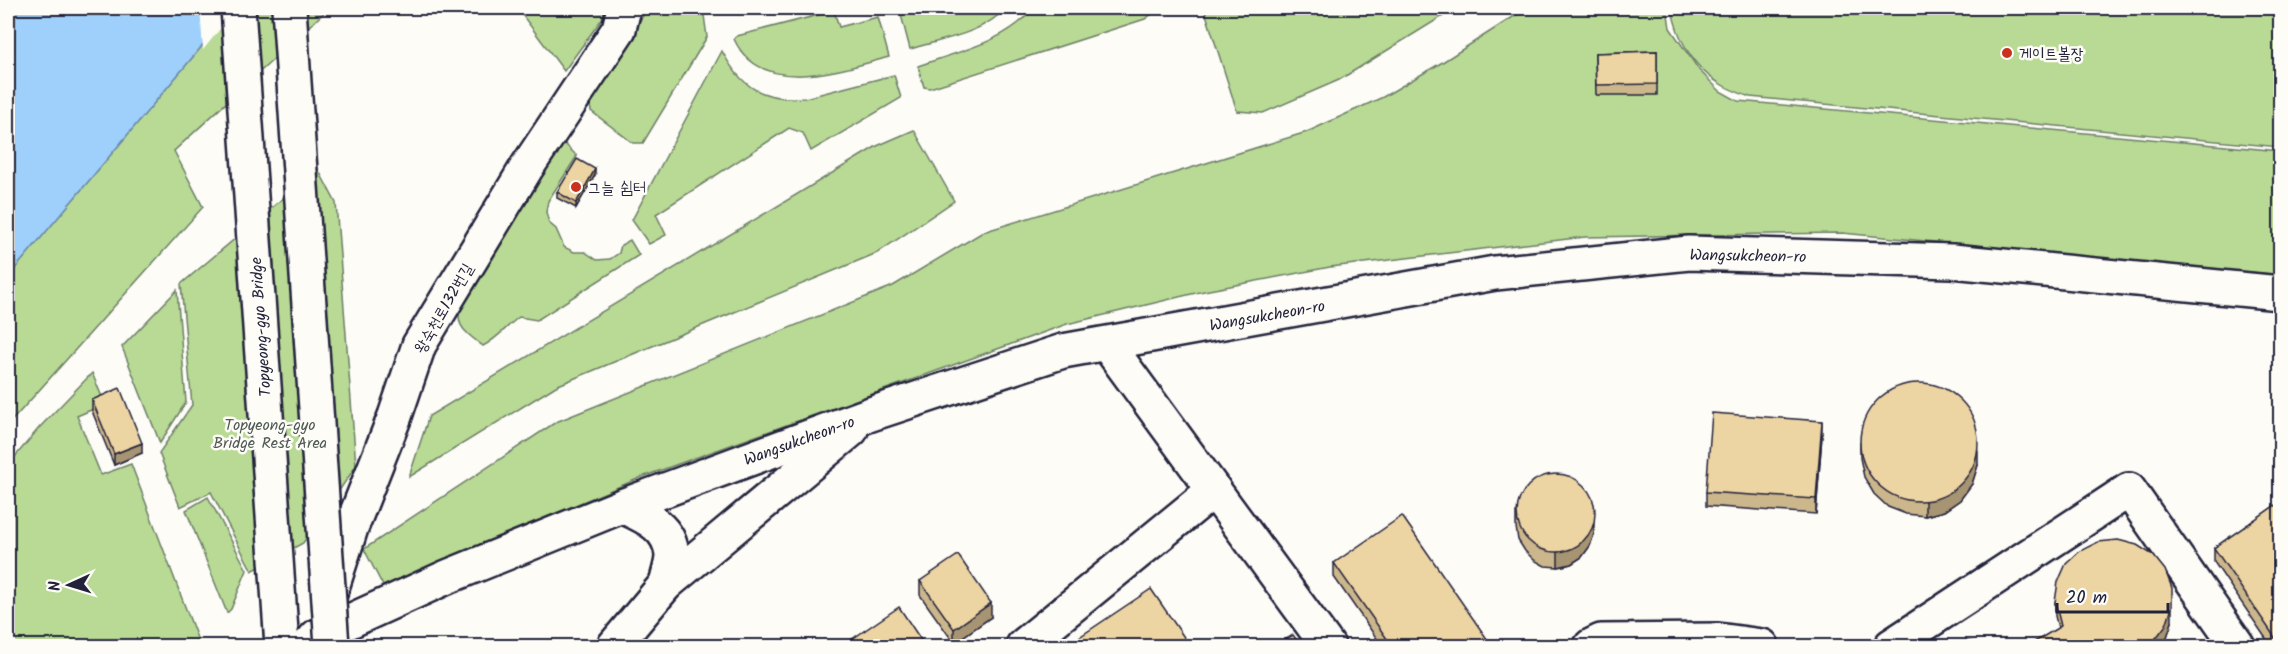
<svg xmlns="http://www.w3.org/2000/svg" width="2288" height="654" viewBox="0 0 2288 654" font-family="Kalam,'Poor Story',sans-serif">
<rect width="100%" height="100%" fill="#fdfcf7"/>
<filter id="ink" filterUnits="userSpaceOnUse"><feTurbulence type="fractalNoise" baseFrequency=".0167" numOctaves="2"/><feDisplacementMap in="SourceGraphic" scale="12" xChannelSelector="R" yChannelSelector="G"/><feConvolveMatrix kernelMatrix="1 2 1 2 8 2 1 2 1" color-interpolation-filters="sRGB"/></filter>
<g filter="url(#ink)">
<g fill="#b8da94" stroke="#6d7e68" stroke-width="1.5">
<path d="M234 8H329L174 151 203 207 8 425V277Z"/>
<path d="M517 8H608L604 16 564 71Z"/>
<path d="M648 8H703L707 37 643 143H633L591 111 589 100Z"/>
<path d="M914 8H1006C982 34 943 39 910 49L900 11Z"/>
<path d="M1034 8H1160L1145 19 930 88 924 87 918 66C959 51 1005 43 1034 8Z"/>
<path d="M1204 8H1456L1339 80 1263 113 1237 111Z"/>
<path d="M1527 8H1667L1670 28 1699 70 1720 91 1738 101 2280 151V275L1842 233 1585 237 1330 267 1204 291 1067 324 642 477 383 586 364 549 556 422 893 286 983 232 1307 132 1383 97 1441 63Z"/>
<path d="M1672 8H2280V147L1750 97C1739 93 1728 89 1719 83 1693 68 1676 36 1672 8Z"/>
<path d="M834 11 839 27 878 17 889 57C841 70 761 98 734 39L737 36Z"/>
<path d="M722 51C741 87 762 101 805 98L894 75 901 98 811 151 803 133 789 128 656 214 666 235 649 244 632 220Z"/>
<path d="M914 130 954 201 877 253 556 386 409 477 429 416 877 146Z"/>
<path d="M563 142 577 156 548 201 546 212 549 223 556 229 564 247 574 252H585L597 260 610 259 619 253 621 245 630 240 639 255 537 320 519 317C506 327 497 339 483 346 461 329 454 325 462 297Z"/>
<path d="M318 169 336 203 356 466 303 543 252 571 211 492 180 507 159 453 192 405 181 284Z"/>
<path d="M177 290 186 402 160 443 122 347Z"/>
<path d="M92 373 105 404 77 416 101 475 131 464 200 646H8V465L39 428Z"/>
<path d="M208 497 247 570 231 609 227 613 186 510Z"/>
</g>
<path fill="#9ed0fb" stroke="#6c8aae" stroke-width="1.5" d="M8 8H234L8 277Z"/>
<path fill="#fdfcf7" d="M200 8H237L203 50Z"/>
<g fill="none" stroke-linecap="round" stroke-linejoin="round">
<defs>
<g id="minor">
<path d="M238 8 282 646"/>
<path d="M1107 344 1328 646"/>
<path d="M622 506C644 516 671 527 672 556 672 564 668 575 666 584"/>
<path d="M329 597 351 528 395 416 419 345 527 167 619 29 624 8"/>
<path d="M308 646 317 636 447 577 622 506 871 414 1063 351 1495 273 1689 253 1952 261 2280 293"/>
<path d="M614 646 666 584 851 430"/>
<path d="M1023 646 1214 490"/>
<path d="M1591 646 1601 641 1718 640 1762 646"/>
<path d="M1891 646 2129 490 2238 646"/>
</g>
</defs>
<use href="#minor" stroke="#22223b" stroke-width="38"/>
<use href="#minor" stroke="#fdfcf7" stroke-width="33"/>
<defs>
<path id="minor-bridge" d="M289 8 332 646"/>
</defs>
<use href="#minor-bridge" stroke="#22223b" stroke-width="38" stroke-linecap="butt"/>
<use href="#minor-bridge" stroke="#fdfcf7" stroke-width="33"/>
</g>
<g fill="#ccb68c" stroke="#22223b" stroke-width="1.5">
<path d="M1657 51V95H1596L1595 53Z"/>
<path d="M595 175 576 208 557 198V192Z"/>
<path d="M92 400 142 453 114 465 92 411Z"/>
<path d="M1822 435 1816 514 1706 506V492Z"/>
<path d="M1860 443 1978 465 1972 484 1960 500 1944 511 1925 516 1906 514 1888 507 1874 494 1864 477 1860 458Z"/>
<path d="M2280 502V646H2271L2214 562V548Z"/>
<path d="M1516 513 1594 534 1590 546 1582 557 1571 564 1558 567 1545 566 1534 560 1525 551 1518 540 1516 527Z"/>
<path d="M1334 563 1492 646H1382L1334 577Z"/>
<path d="M920 581 991 617 954 643 920 595Z"/>
<path d="M2055 602 2172 622 2166 640 2161 646H2028L2058 628 2055 616Z"/>
</g>
<g fill="#a69472" stroke="#22223b" stroke-width="1.5">
<path d="M595 169V175L576 208V203Z"/>
<path d="M1822 421V435L1816 514V499Z"/>
<path d="M142 443V453L114 465V454Z"/>
<path d="M1978 451V465L1972 484 1960 500 1944 511 1925 516V501Z"/>
<path d="M1594 520V534L1590 546 1582 557 1571 564 1558 567V552Z"/>
<path d="M991 603V617L954 643V629Z"/>
<path d="M2172 607V622L2166 640 2161 646H2153V642Z"/>
</g>
<g fill="#edd4a3" stroke="#22223b" stroke-width="1.5">
<path d="M1657 51V84L1596 85 1595 53Z"/>
<path d="M577 159 595 169 576 203 557 192Z"/>
<circle cx="1919" cy="442" r="59"/>
<path d="M120 388 142 443 114 454 92 400Z"/>
<path d="M1712 413 1822 421 1816 499 1706 492Z"/>
<circle cx="1556" cy="513" r="39"/>
<path d="M2280 502V645L2214 548Z"/>
<path d="M1402 516 1492 646H1392L1334 563Z"/>
<path d="M2118 540 2137 545 2153 555 2165 570 2172 588V607L2166 625 2153 642 2157 646H2028L2061 626 2055 602 2058 582 2066 564 2080 551 2098 542Z"/>
<path d="M958 555 991 603 954 629 920 581Z"/>
<path d="M1151 589 1190 646H1066Z"/>
<path d="M899 607 925 646H842Z"/>
<path d="M1293 635 1301 646H1275Z"/>
<path d="M1967 641 1988 646H1940L1948 643Z"/>
</g>
</g>
<g fill="#c8321e" stroke="#fdfcf7" stroke-width="2">
<circle cx="2007" cy="53" r="6"/>
<circle cx="576" cy="187" r="6"/>
</g>
<g text-anchor="middle" stroke-width="5" stroke-linejoin="round" paint-order="stroke">
<g font-size="16" fill="#22223b" stroke="#fdfcf7" text-anchor="start">
<text x="2019" y="59">게이트볼장</text>
<text x="588" y="193">그늘 쉼터</text>
</g>
<g font-size="16" fill="#22223b" stroke="#fdfcf7">
<text transform="translate(1748 255) rotate(1)" y="6">Wangsukcheon-ro</text>
<text transform="translate(443 308) rotate(-60)" y="6">왕숙천로132번길</text>
<text transform="translate(1267 315) rotate(-10)" y="6">Wangsukcheon-ro</text>
<text transform="translate(260 327) rotate(-94)" y="6">Topyeong-gyo Bridge</text>
<text transform="translate(799 440) rotate(-20)" y="6">Wangsukcheon-ro</text>
</g>
<g font-size="16" fill="#4f5956" stroke="#fdfcf7">
<text x="270" y="430">Topyeong-gyo<tspan x="270" dy="18">Bridge Rest Area</tspan></text>
</g>
</g>
<rect width="2288" height="654" fill="none" stroke="#fdfcf7" stroke-width="30"/>
<rect x="15" y="15" width="2258" height="624" fill="none" stroke="#22223b" stroke-width="2" filter="url(#ink)"/>
<g transform="translate(69 585) rotate(266)" stroke="#fdfcf7" stroke-width="4.5" paint-order="stroke">
<path d="M0-4.5L10 22L0 15L-10 22Z" fill="#22223b"/>
<text y="-9" font-size="16" font-weight="bold" text-anchor="middle" fill="#22223b">N</text>
</g>
<path d="M2057 603v9h111v-9" fill="none" stroke="#22223b" stroke-width="3"/>
<text x="2066" y="603" font-size="18" fill="#22223b" stroke="#fdfcf7" stroke-width="4.5" paint-order="stroke">20 m</text>
</svg>
